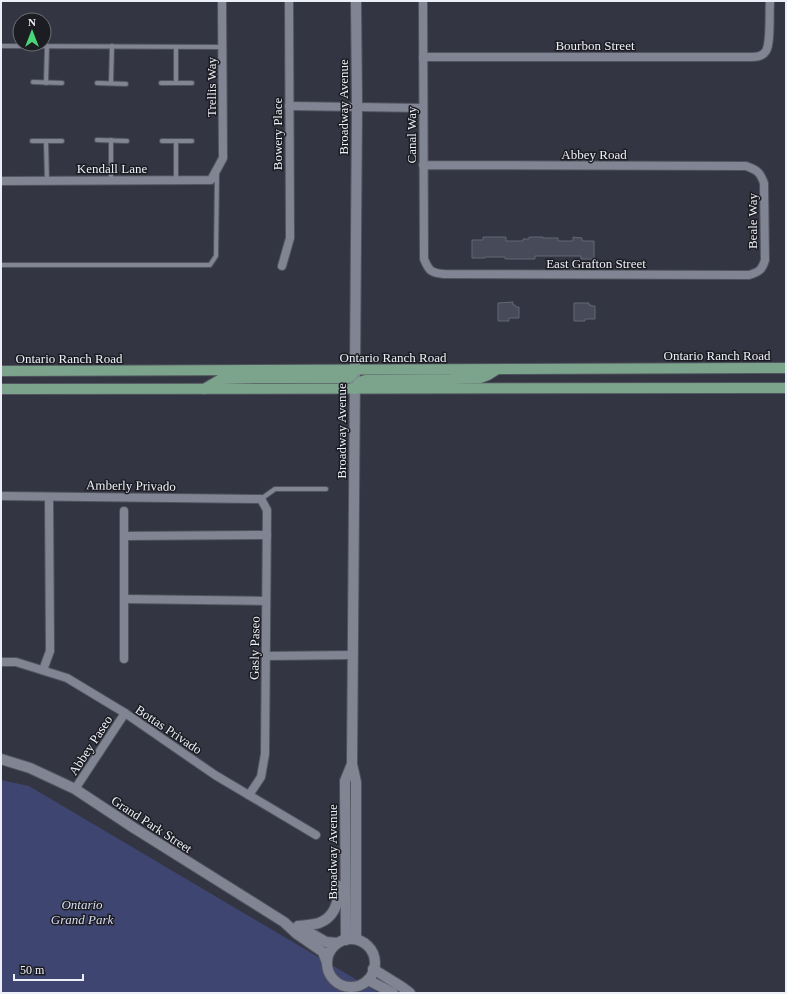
<svg xmlns="http://www.w3.org/2000/svg" width="787" height="994" viewBox="0 0 787 994" font-family="Georgia,serif">
<rect width="100%" height="100%" fill="#333542"/>
<path fill="#3e4570" d="M1 780 29 786 379 993H1Z"/>
<g fill="#474a58" stroke="#636674">
<path d="M483 237H506V241H523V239H529V237H543V238H558V241H573V237L582 238V241H594V259H581V256H535V259H505V257H485V258H472V240H483Z"/>
<path d="M513 302V305H515L516 307H519V318H509V321H498V303Z"/>
<path d="M574 303H589V305H591V306H595V319H585V321H574Z"/>
</g>
<g fill="none" stroke-linecap="round" stroke-linejoin="round">
<defs>
<g id="service">
<path d="M1 46 223 47"/>
<path d="M33 82 62 83"/>
<path d="M46 83 47 46"/>
<path d="M97 83 126 84"/>
<path d="M111 83 112 46"/>
<path d="M161 83H192"/>
<path d="M176 83V47"/>
<path d="M97 140 127 141"/>
<path d="M111 140V180"/>
<path d="M32 141H62"/>
<path d="M46 141 47 181"/>
<path d="M162 141H192"/>
<path d="M176 141V180"/>
<path d="M1 265H210L216 256 217 173"/>
<path d="M261 499 275 489H326"/>
</g>
<g id="minor">
<path d="M423 1 424 259C429 271 431 273 444 274L749 275C759 272 762 270 765 260L764 183C760 172 757 170 746 166L423 165"/>
<path d="M423 57H752C757 57 763 56 766 51 771 43 769 12 770 1"/>
<path d="M289 106 423 108"/>
<path d="M1 181 211 180 223 158 222 1"/>
<path d="M282 266 290 238 289 1"/>
<path d="M1 496 261 499 267 510 265 754 261 777 249 795"/>
<path d="M124 511V536"/>
<path d="M124 599 266 601"/>
<path d="M266 656 353 655"/>
<path d="M124 659V536L267 535"/>
<path d="M1 662H16L67 678 125 713 215 775 316 835"/>
<path d="M43 670 50 651 49 497"/>
<path d="M75 789 125 713"/>
</g>
<g id="tertiary">
<path d="M356 1 357 107 352 764 356 782V939"/>
<path d="M1 759 30 768 75 789 134 828 284 922 297 934 323 952 327 963"/>
<path d="M298 926 326 942 337 943"/>
<path d="M299 926C305 925 313 925 319 923 335 917 339 901 339 886"/>
<circle cx="351" cy="963" r="24"/>
<path d="M346 940 345 781 352 764"/>
<path d="M373 969 402 987 410 993"/>
<path d="M368 980 393 993"/>
</g>
<g id="primary">
<path d="M1 371 786 368"/>
<path d="M1 389 786 388"/>
<path d="M204 389 221 379 256 378H348L352 375 355 370"/>
<path d="M355 389C358 383 360 381 366 380L451 379 480 378 488 375 496 370"/>
</g>
</defs>
<use href="#service" stroke="#51545e" stroke-width="6"/>
<use href="#minor" stroke="#51545e" stroke-width="10"/>
<use href="#tertiary" stroke="#51545e" stroke-width="12"/>
<use href="#primary" stroke="#51545e" stroke-width="12"/>
<use href="#service" stroke="#818593" stroke-width="4"/>
<use href="#minor" stroke="#818593" stroke-width="8"/>
<use href="#tertiary" stroke="#818593" stroke-width="10"/>
<use href="#primary" stroke="#7ca48c" stroke-width="10"/>
</g>
<g text-anchor="middle" stroke-width="3" stroke-linejoin="round" paint-order="stroke">
<g font-size="13" fill="#edeff8" stroke="#1c1d23">
<text x="595" y="50">Bourbon Street</text>
<text transform="translate(211 87) rotate(-90)" y="5">Trellis Way</text>
<text transform="translate(343 107) rotate(-90)" y="5">Broadway Avenue</text>
<text transform="translate(277 134) rotate(-90)" y="5">Bowery Place</text>
<text transform="translate(411 135) rotate(-90)" y="5">Canal Way</text>
<text x="594" y="159">Abbey Road</text>
<text x="112" y="173">Kendall Lane</text>
<text transform="translate(752 221) rotate(-90)" y="5">Beale Way</text>
<text x="596" y="268">East Grafton Street</text>
<text x="717" y="360">Ontario Ranch Road</text>
<text x="393" y="362">Ontario Ranch Road</text>
<text x="69" y="363">Ontario Ranch Road</text>
<text transform="translate(341 431) rotate(-90)" y="5">Broadway Avenue</text>
<text transform="translate(131 485) rotate(1)" y="5">Amberly Privado</text>
<text transform="translate(254 648) rotate(-89)" y="5">Gasly Paseo</text>
<text transform="translate(169 729) rotate(34)" y="5">Bottas Privado</text>
<text transform="translate(90 745) rotate(-57)" y="5">Abbey Paseo</text>
<text transform="translate(152 824) rotate(33)" y="5">Grand Park Street</text>
<text transform="translate(332 852) rotate(-90)" y="5">Broadway Avenue</text>
</g>
<g font-size="13" font-style="italic" fill="#d8ddf1" stroke="#1c1d23">
<text x="82" y="909">Ontario<tspan x="82" dy="15">Grand Park</tspan></text>
</g>
</g>
<rect width="787" height="994" fill="none" stroke="#edeff8" stroke-width="4"/>
<g transform="translate(32 32)"><circle r="19" fill="#1c1d23" stroke="#707178"/>
<path d="M0-3L7 15L0 10L-7 15Z" fill="#4ad677"/>
<text y="-6" font-size="11" font-weight="bold" text-anchor="middle" fill="#edeff8">N</text>
</g>
<path d="M14 974v6h69v-6" fill="none" stroke="#edeff8" stroke-width="2"/>
<text x="20" y="974" font-size="12" fill="#edeff8" stroke="#1c1d23" stroke-width="3" paint-order="stroke">50 m</text>
</svg>
